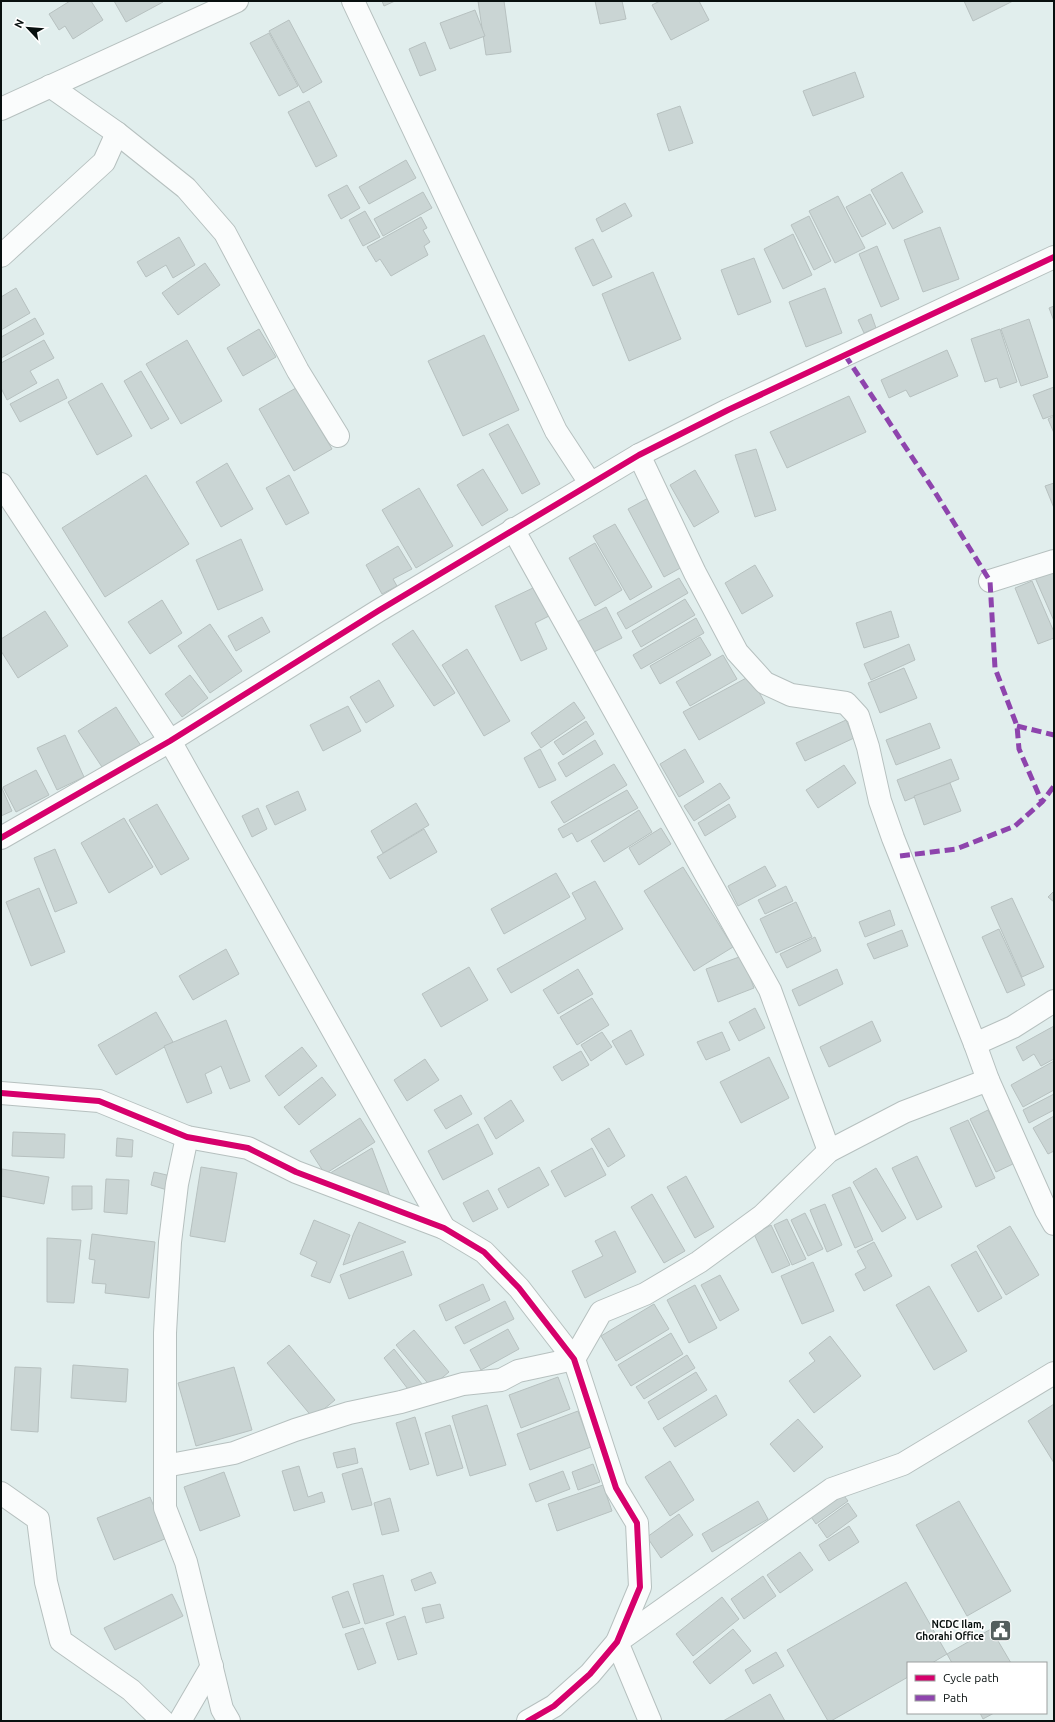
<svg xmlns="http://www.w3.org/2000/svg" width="1055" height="1722" viewBox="0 0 1055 1722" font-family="Ubuntu,sans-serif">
<rect width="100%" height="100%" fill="#e1eeed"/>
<g fill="#cad5d4" stroke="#b7c1c0">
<path d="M70 1H91L103 20 73 39 65 26 59 30 49 14Z"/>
<path d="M114 1H163V2L126 22Z"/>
<path d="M382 1H395L384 6Z"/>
<path d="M478 1H504L511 52 486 55Z"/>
<path d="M595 1H622L626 19 600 24Z"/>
<path d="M660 1H699L709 20 671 40 652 5Z"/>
<path d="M964 1H1013L973 21Z"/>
<path d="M475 10 485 36 450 49 440 23Z"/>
<path d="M289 20 322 82 303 93 269 31Z"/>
<path d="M269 33 298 86 279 96 250 43Z"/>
<path d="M425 42 436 70 420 76 409 49Z"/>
<path d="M855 72 864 97 813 116 803 91Z"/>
<path d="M309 101 337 156 316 167 288 112Z"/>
<path d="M680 106 693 143 669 151 657 114Z"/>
<path d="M406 160 416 178 369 204 359 187Z"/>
<path d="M902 172 923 212 893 229 871 190Z"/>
<path d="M347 185 360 208 341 219 328 195Z"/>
<path d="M423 192 432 208 383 236 374 219Z"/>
<path d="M870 194 886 224 862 237 846 207Z"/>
<path d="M838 196 865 248 835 263 809 211Z"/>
<path d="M625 203 632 216 602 232 596 219Z"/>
<path d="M365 211 380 237 363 246 349 220Z"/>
<path d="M809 216 831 261 814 270 791 225Z"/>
<path d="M421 217 427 228 423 230 430 242 424 246 428 255 391 276 380 259 376 262 367 247Z"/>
<path d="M940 227 959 279 923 292 904 240Z"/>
<path d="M793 234 812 275 783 289 764 249Z"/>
<path d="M179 237 195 265 173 278 166 265 146 277 137 262Z"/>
<path d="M593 239 612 277 593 286 575 248Z"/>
<path d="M877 246 899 299 881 307 859 254Z"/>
<path d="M754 258 771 302 738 315 721 270Z"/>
<path d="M205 263 220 285 178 315 162 293Z"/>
<path d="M653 272 681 339 629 361 602 294Z"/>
<path d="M16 288 30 313 1 330V297Z"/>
<path d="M825 288 842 333 806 347 789 302Z"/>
<path d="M1054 306V321L1049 308Z"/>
<path d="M871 314 876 328 864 333 858 320Z"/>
<path d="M35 318 44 334 1 358V337Z"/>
<path d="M1029 319 1048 377 1021 386 1001 329Z"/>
<path d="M259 329 276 357 243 376 227 348Z"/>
<path d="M1000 329 1017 382 1000 388 997 378 985 382 971 339Z"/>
<path d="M484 335 519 410 463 436 428 361Z"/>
<path d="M44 340 54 358 30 371 37 383 7 400 1 388V363Z"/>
<path d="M187 340 222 401 181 424 146 364Z"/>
<path d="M947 350 958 376 910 397 906 390 889 398 881 380Z"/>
<path d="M141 371 169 419 151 429 124 381Z"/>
<path d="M58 379 67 398 20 422 10 404Z"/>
<path d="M102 383 132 436 97 455 68 402Z"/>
<path d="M1054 387V415L1043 419 1033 395Z"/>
<path d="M296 388 332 449 294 471 259 409Z"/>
<path d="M849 396 866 432 787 468 770 432Z"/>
<path d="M1054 416V433L1048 419Z"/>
<path d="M508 424 540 484 522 494 489 434Z"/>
<path d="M756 449 776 510 755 517 735 455Z"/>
<path d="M227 463 253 509 221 527 196 482Z"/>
<path d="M483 469 508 510 482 526 457 485Z"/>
<path d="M695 470 719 512 694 527 670 485Z"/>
<path d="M146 475 189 544 105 597 62 528Z"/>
<path d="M289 475 309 513 286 525 266 488Z"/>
<path d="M1054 483V508L1045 486Z"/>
<path d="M419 488 453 546 416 568 382 510Z"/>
<path d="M650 497 686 565 664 577 628 509Z"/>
<path d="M615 524 652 587 630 600 593 536Z"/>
<path d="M241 539 263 590 218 610 196 560Z"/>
<path d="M595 543 622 590 595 606 569 558Z"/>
<path d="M398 546 412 569 393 579 397 586 382 594 366 565Z"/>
<path d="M755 565 773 596 742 614 725 583Z"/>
<path d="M1050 566 1054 576V621L1033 573Z"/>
<path d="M679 578 688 593 626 629 617 613Z"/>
<path d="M1032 581 1054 632V638L1038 644 1015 588Z"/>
<path d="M535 587 549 616 535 623 547 649 521 661 495 606Z"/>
<path d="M685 599 695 615 641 647 632 631Z"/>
<path d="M162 600 182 633 150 654 128 622Z"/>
<path d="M606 607 622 638 588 655 573 624Z"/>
<path d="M45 611 68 646 18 678 1 651V639Z"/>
<path d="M891 611 899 637 864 648 856 623Z"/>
<path d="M262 617 270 632 236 651 228 636Z"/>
<path d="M696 618 704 633 641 669 633 655Z"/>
<path d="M210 624 242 671 210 693 178 646Z"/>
<path d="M413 630 455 693 434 706 392 644Z"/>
<path d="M700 637 711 655 660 684 650 666Z"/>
<path d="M909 644 915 660 871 680 864 664Z"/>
<path d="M467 649 510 721 484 736 442 665Z"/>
<path d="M723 655 737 679 690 706 676 682Z"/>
<path d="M904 668 917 698 880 713 868 683Z"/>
<path d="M190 675 208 698 182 717 165 694Z"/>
<path d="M750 676 765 703 699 740 683 712Z"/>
<path d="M379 680 394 706 366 723 350 697Z"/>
<path d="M574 702 585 718 541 748 531 733Z"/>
<path d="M348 706 361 731 323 751 310 725Z"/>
<path d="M116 707 143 749 106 773 78 731Z"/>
<path d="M846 720 854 738 805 761 796 743Z"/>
<path d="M586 721 594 734 563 755 554 742Z"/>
<path d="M930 723 940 748 896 765 886 740Z"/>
<path d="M65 735 84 777 57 790 37 748Z"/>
<path d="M595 740 603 754 566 777 558 763Z"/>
<path d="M540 749 556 780 539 788 524 758Z"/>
<path d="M685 749 704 782 679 797 660 764Z"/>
<path d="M951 759 959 779 905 801 897 780Z"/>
<path d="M614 764 627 785 564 823 551 802Z"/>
<path d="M844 765 856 783 818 808 806 790Z"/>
<path d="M36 770 49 795 16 812 3 787Z"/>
<path d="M720 783 730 798 694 821 684 806Z"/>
<path d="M950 783 961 811 924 825 914 796Z"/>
<path d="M1 786 12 811 1 816Z"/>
<path d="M627 790 638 808 577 842 572 833 563 838 558 829Z"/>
<path d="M298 791 306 810 275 825 266 806Z"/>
<path d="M416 803 429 825 383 853 371 831Z"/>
<path d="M157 804 189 859 161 875 129 820Z"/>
<path d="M729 804 736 817 705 836 698 823Z"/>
<path d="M258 808 267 829 252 837 242 816Z"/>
<path d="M639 810 652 832 604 862 591 841Z"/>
<path d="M124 818 153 867 109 893 81 843Z"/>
<path d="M661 828 671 844 639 865 629 848Z"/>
<path d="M424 829 437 852 390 879 377 857Z"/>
<path d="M55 849 77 903 55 912 34 858Z"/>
<path d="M765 866 776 886 738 906 728 886Z"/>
<path d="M683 867 733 947 694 971 644 891Z"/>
<path d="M556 873 570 897 504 934 491 909Z"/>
<path d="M595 881 623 929 511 993 497 969 586 919 572 893Z"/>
<path d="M786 886 793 901 765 914 758 900Z"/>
<path d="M39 888 65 952 31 966 6 902Z"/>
<path d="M1054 891V902L1048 897Z"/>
<path d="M1012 898 1044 967 1022 977 991 907Z"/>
<path d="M796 902 812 937 776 953 760 919Z"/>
<path d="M890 910 895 925 865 937 859 922Z"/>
<path d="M999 929 1025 985 1007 993 982 937Z"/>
<path d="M902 930 908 946 874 959 867 944Z"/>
<path d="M815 937 821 951 787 968 780 954Z"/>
<path d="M226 949 239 974 193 1000 179 976Z"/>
<path d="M742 956 754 988 718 1002 706 969Z"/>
<path d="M469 967 488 1000 441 1027 422 994Z"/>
<path d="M578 969 593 994 558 1014 543 990Z"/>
<path d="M837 969 843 984 799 1006 792 990Z"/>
<path d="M592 998 609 1025 577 1045 560 1017Z"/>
<path d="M755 1008 765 1028 739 1041 729 1022Z"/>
<path d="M156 1012 173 1042 116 1075 98 1045Z"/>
<path d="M226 1020 250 1081 230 1089 221 1066 205 1074 212 1093 187 1103 164 1046Z"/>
<path d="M872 1021 881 1041 829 1067 820 1047Z"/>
<path d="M1054 1026V1059L1041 1066 1034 1054 1023 1061 1016 1047Z"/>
<path d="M631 1030 644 1055 626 1065 612 1041Z"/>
<path d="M602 1032 612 1047 591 1061 581 1045Z"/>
<path d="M722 1032 730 1050 706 1060 697 1042Z"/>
<path d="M302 1047 317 1066 279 1096 265 1076Z"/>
<path d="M581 1051 589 1065 562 1081 553 1067Z"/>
<path d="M769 1057 789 1098 741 1123 720 1082Z"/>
<path d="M425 1059 439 1080 407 1101 394 1080Z"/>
<path d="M1054 1061V1090L1023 1107 1011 1085Z"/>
<path d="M322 1077 336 1095 299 1125 284 1107Z"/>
<path d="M1054 1094V1110L1029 1123 1023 1110Z"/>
<path d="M461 1095 472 1114 446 1129 434 1110Z"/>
<path d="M511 1100 524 1121 496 1139 484 1118Z"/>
<path d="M988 1110 1015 1163 996 1172 970 1119Z"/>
<path d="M1054 1116V1151L1048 1154 1033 1128Z"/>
<path d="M360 1118 375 1142 325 1174 310 1151Z"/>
<path d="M968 1120 995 1178 976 1187 950 1128Z"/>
<path d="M478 1124 493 1154 443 1180 428 1151Z"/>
<path d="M609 1128 625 1156 608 1167 591 1139Z"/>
<path d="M13 1132 65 1134 64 1158 12 1156Z"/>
<path d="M117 1138 133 1140 132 1157 116 1156Z"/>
<path d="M372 1148 390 1196 327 1175Z"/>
<path d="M592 1148 606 1175 565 1197 551 1171Z"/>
<path d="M917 1156 942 1207 917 1220 892 1168Z"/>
<path d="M201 1167 237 1173 225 1242 190 1236Z"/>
<path d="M539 1167 549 1185 508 1208 498 1189Z"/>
<path d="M876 1168 906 1218 882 1232 853 1182Z"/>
<path d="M2 1169 49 1177 44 1204 1 1196Z"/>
<path d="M154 1172 171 1176 167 1190 151 1185Z"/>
<path d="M686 1176 714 1227 695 1238 667 1187Z"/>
<path d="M106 1179 129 1180 127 1214 104 1212Z"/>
<path d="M72 1186H92V1209L72 1210Z"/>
<path d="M850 1187 873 1240 855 1248 832 1195Z"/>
<path d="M488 1190 498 1209 473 1222 463 1203Z"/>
<path d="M652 1194 685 1251 664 1263 631 1207Z"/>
<path d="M825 1204 842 1245 827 1252 810 1210Z"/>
<path d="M805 1213 823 1249 808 1256 791 1220Z"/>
<path d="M787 1219 806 1259 792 1265 774 1225Z"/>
<path d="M314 1220 350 1235 330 1283 311 1276 317 1262 300 1254Z"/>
<path d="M359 1222 406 1242 343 1265 353 1235Z"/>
<path d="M771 1225 790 1265 772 1273 754 1234Z"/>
<path d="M1010 1226 1039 1275 1006 1295 977 1246Z"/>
<path d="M615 1231 636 1272 585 1298 572 1271 603 1256 595 1241Z"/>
<path d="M92 1234 155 1242 149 1298 105 1293 106 1284 92 1283 95 1260 89 1259Z"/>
<path d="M47 1238 81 1240 74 1303 47 1302Z"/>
<path d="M874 1242 892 1276 864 1291 855 1274 866 1268 857 1251Z"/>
<path d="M403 1251 412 1275 349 1299 340 1275Z"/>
<path d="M976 1251 1002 1298 978 1312 951 1265Z"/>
<path d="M813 1262 834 1311 802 1324 781 1276Z"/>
<path d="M720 1275 739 1310 720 1321 701 1285Z"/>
<path d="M483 1284 490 1300 446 1321 439 1305Z"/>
<path d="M695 1285 717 1328 689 1343 667 1300Z"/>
<path d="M929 1286 967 1351 934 1370 896 1305Z"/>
<path d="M505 1301 514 1319 464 1344 455 1327Z"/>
<path d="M654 1304 669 1329 616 1361 601 1336Z"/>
<path d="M508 1329 519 1349 481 1370 470 1350Z"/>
<path d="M414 1330 449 1372 431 1387 396 1345Z"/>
<path d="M671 1333 683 1354 631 1386 618 1365Z"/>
<path d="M830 1336 861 1376 814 1413 789 1381 815 1361 809 1353Z"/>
<path d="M289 1345 335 1400 313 1418 267 1363Z"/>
<path d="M394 1349 422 1384 411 1393 384 1358Z"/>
<path d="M687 1355 695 1368 644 1399 636 1387Z"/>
<path d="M73 1365 128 1369 126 1402 71 1398Z"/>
<path d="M15 1367 41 1368 38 1432 11 1430Z"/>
<path d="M234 1367 252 1430 196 1446 178 1383Z"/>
<path d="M696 1372 707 1390 658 1420 648 1402Z"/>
<path d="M558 1377 570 1409 521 1428 509 1395Z"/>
<path d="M716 1395 727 1415 675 1447 663 1428Z"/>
<path d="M1054 1404V1463L1028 1421Z"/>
<path d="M487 1405 506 1465 470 1476 452 1416Z"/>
<path d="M578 1411 591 1447 530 1470 517 1434Z"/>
<path d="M415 1417 429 1464 410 1470 396 1423Z"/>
<path d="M798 1419 823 1447 794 1472 770 1444Z"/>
<path d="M450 1425 463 1468 437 1476 425 1433Z"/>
<path d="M355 1448 358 1463 337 1468 333 1453Z"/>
<path d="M670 1461 694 1500 670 1516 645 1477Z"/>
<path d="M593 1464 600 1482 578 1490 572 1472Z"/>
<path d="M299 1466 308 1497 322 1492 325 1502 294 1511 282 1471Z"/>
<path d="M362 1468 372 1505 352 1510 342 1474Z"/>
<path d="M563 1471 570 1489 536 1502 529 1484Z"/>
<path d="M224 1472 240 1516 200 1531 184 1487Z"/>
<path d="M603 1485 612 1511 557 1531 548 1504Z"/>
<path d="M838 1488 848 1501 816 1524 807 1511Z"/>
<path d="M150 1497 167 1538 114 1560 97 1518Z"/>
<path d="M390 1498 399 1531 382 1535 374 1503Z"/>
<path d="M758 1501 768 1519 712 1552 702 1534Z"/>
<path d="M959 1501 1011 1591 967 1616 916 1525Z"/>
<path d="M848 1503 857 1516 827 1538 818 1525Z"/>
<path d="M679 1514 693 1535 661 1558 647 1537Z"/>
<path d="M849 1526 859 1542 829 1561 819 1545Z"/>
<path d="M800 1552 813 1570 780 1593 767 1575Z"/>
<path d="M431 1572 436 1583 415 1591 411 1580Z"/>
<path d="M383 1575 394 1615 365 1624 353 1584Z"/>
<path d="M763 1576 776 1596 744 1619 731 1599Z"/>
<path d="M906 1582 947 1654 932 1663H908V1677L831 1721H828L787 1650Z"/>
<path d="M348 1591 360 1623 343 1628 332 1597Z"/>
<path d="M172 1594 183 1616 115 1650 104 1628Z"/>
<path d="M722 1597 739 1619 693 1656 676 1634Z"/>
<path d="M440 1604 444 1618 426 1623 422 1608Z"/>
<path d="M405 1616 417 1654 398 1660 386 1623Z"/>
<path d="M363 1628 376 1663 358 1670 345 1634Z"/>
<path d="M733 1629 751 1651 710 1684 693 1662Z"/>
<path d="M991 1629 1011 1663H952L947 1654Z"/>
<path d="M776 1652 784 1666 753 1684 745 1670Z"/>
<path d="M770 1694 785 1721H723Z"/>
<path d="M980 1713H994L983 1719Z"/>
</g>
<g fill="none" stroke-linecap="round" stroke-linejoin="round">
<defs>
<g id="minor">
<path d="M353 1 556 431 590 483"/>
<path d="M50 86 117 133 186 188 225 233 298 371 338 436"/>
<path d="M1 109 237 1"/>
<path d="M1 256 104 162 117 133"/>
<path d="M639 455 695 573 737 652 765 683 791 695 846 703 858 716 868 747 880 801 893 838 975 1044 1013 1027 1054 1001"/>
<path d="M1 484 170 741 444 1228"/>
<path d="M513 529 770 990 829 1151"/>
<path d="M990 581 1054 561"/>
<path d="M1 838 170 741 378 611 639 455 728 410 1054 257"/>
<path d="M988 1080 1046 1210 1054 1224"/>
<path d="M1 1093 99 1101 187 1137 248 1148 296 1172 444 1228 484 1252 519 1288 574 1359 616 1488 637 1523 640 1587 617 1642 590 1674 554 1706 528 1721"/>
<path d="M187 1137 177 1184 170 1242 165 1333V1508L186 1562 222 1709 229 1721"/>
<path d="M165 1466 234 1453 295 1430 349 1413 401 1402 463 1384 501 1380 518 1371 574 1359 601 1312 645 1294 699 1262 762 1216 829 1151 904 1112 988 1080 975 1044"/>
<path d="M1 1493 38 1519 46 1582 61 1641 131 1690 163 1721"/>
<path d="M180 1721 212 1666"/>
<path d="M650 1721 617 1642 832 1489 903 1464 1054 1373"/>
</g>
</defs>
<use href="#minor" stroke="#b6c0bf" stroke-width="24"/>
<use href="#minor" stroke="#fafcfc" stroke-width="22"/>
<g stroke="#8e44ad" stroke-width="5" stroke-dasharray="10 5" stroke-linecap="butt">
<path d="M845 355 933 489 990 581 995 668 1017 726 1019 749 1042 802"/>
<path d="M1017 726 1054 735"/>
<path d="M900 856 956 849 1015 826 1042 802 1054 786"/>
</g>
<defs>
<g id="cycleway">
<path d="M1 838 170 741 378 611 639 455 728 410 1054 257"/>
<path d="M1 1093 99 1101 187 1137 248 1148 296 1172 444 1228 484 1252 519 1288 574 1359 616 1488 637 1523 640 1587 617 1642 590 1674 554 1706 528 1721"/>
</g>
</defs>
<use href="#cycleway" stroke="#fff" stroke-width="8"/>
<use href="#cycleway" stroke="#d6006c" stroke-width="6"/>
</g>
<defs>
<symbol id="civic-square" viewBox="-11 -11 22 22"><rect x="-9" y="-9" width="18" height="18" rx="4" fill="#545e5d" stroke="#fff"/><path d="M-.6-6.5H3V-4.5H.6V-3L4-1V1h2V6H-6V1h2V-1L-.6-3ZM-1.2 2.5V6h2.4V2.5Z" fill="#fff"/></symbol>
</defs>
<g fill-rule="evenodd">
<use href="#civic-square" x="988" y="1618" width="25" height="25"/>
</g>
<g text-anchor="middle" stroke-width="3.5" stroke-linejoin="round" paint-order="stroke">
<g font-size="10" font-weight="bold" fill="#08100f" stroke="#fff" text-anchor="end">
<text x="984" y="1628">NCDC Ilam,<tspan x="984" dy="12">Ghorahi Office</tspan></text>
</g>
</g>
<rect width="1055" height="1722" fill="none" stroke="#08100f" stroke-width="4"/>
<rect x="907" y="1662" width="140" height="52" fill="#ffffff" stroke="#9c9f9f"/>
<rect x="915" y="1675" width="20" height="6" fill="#d6006c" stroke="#9c9f9f"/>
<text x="943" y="1682" font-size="12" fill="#08100f">Cycle path</text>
<rect x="915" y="1695" width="20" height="6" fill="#8e44ad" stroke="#9c9f9f"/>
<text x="943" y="1702" font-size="12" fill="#08100f">Path</text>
<g transform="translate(28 28) rotate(296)" stroke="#ffffff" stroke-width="3" paint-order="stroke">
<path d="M0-3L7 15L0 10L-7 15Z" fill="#08100f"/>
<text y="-6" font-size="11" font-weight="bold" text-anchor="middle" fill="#08100f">N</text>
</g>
</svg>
